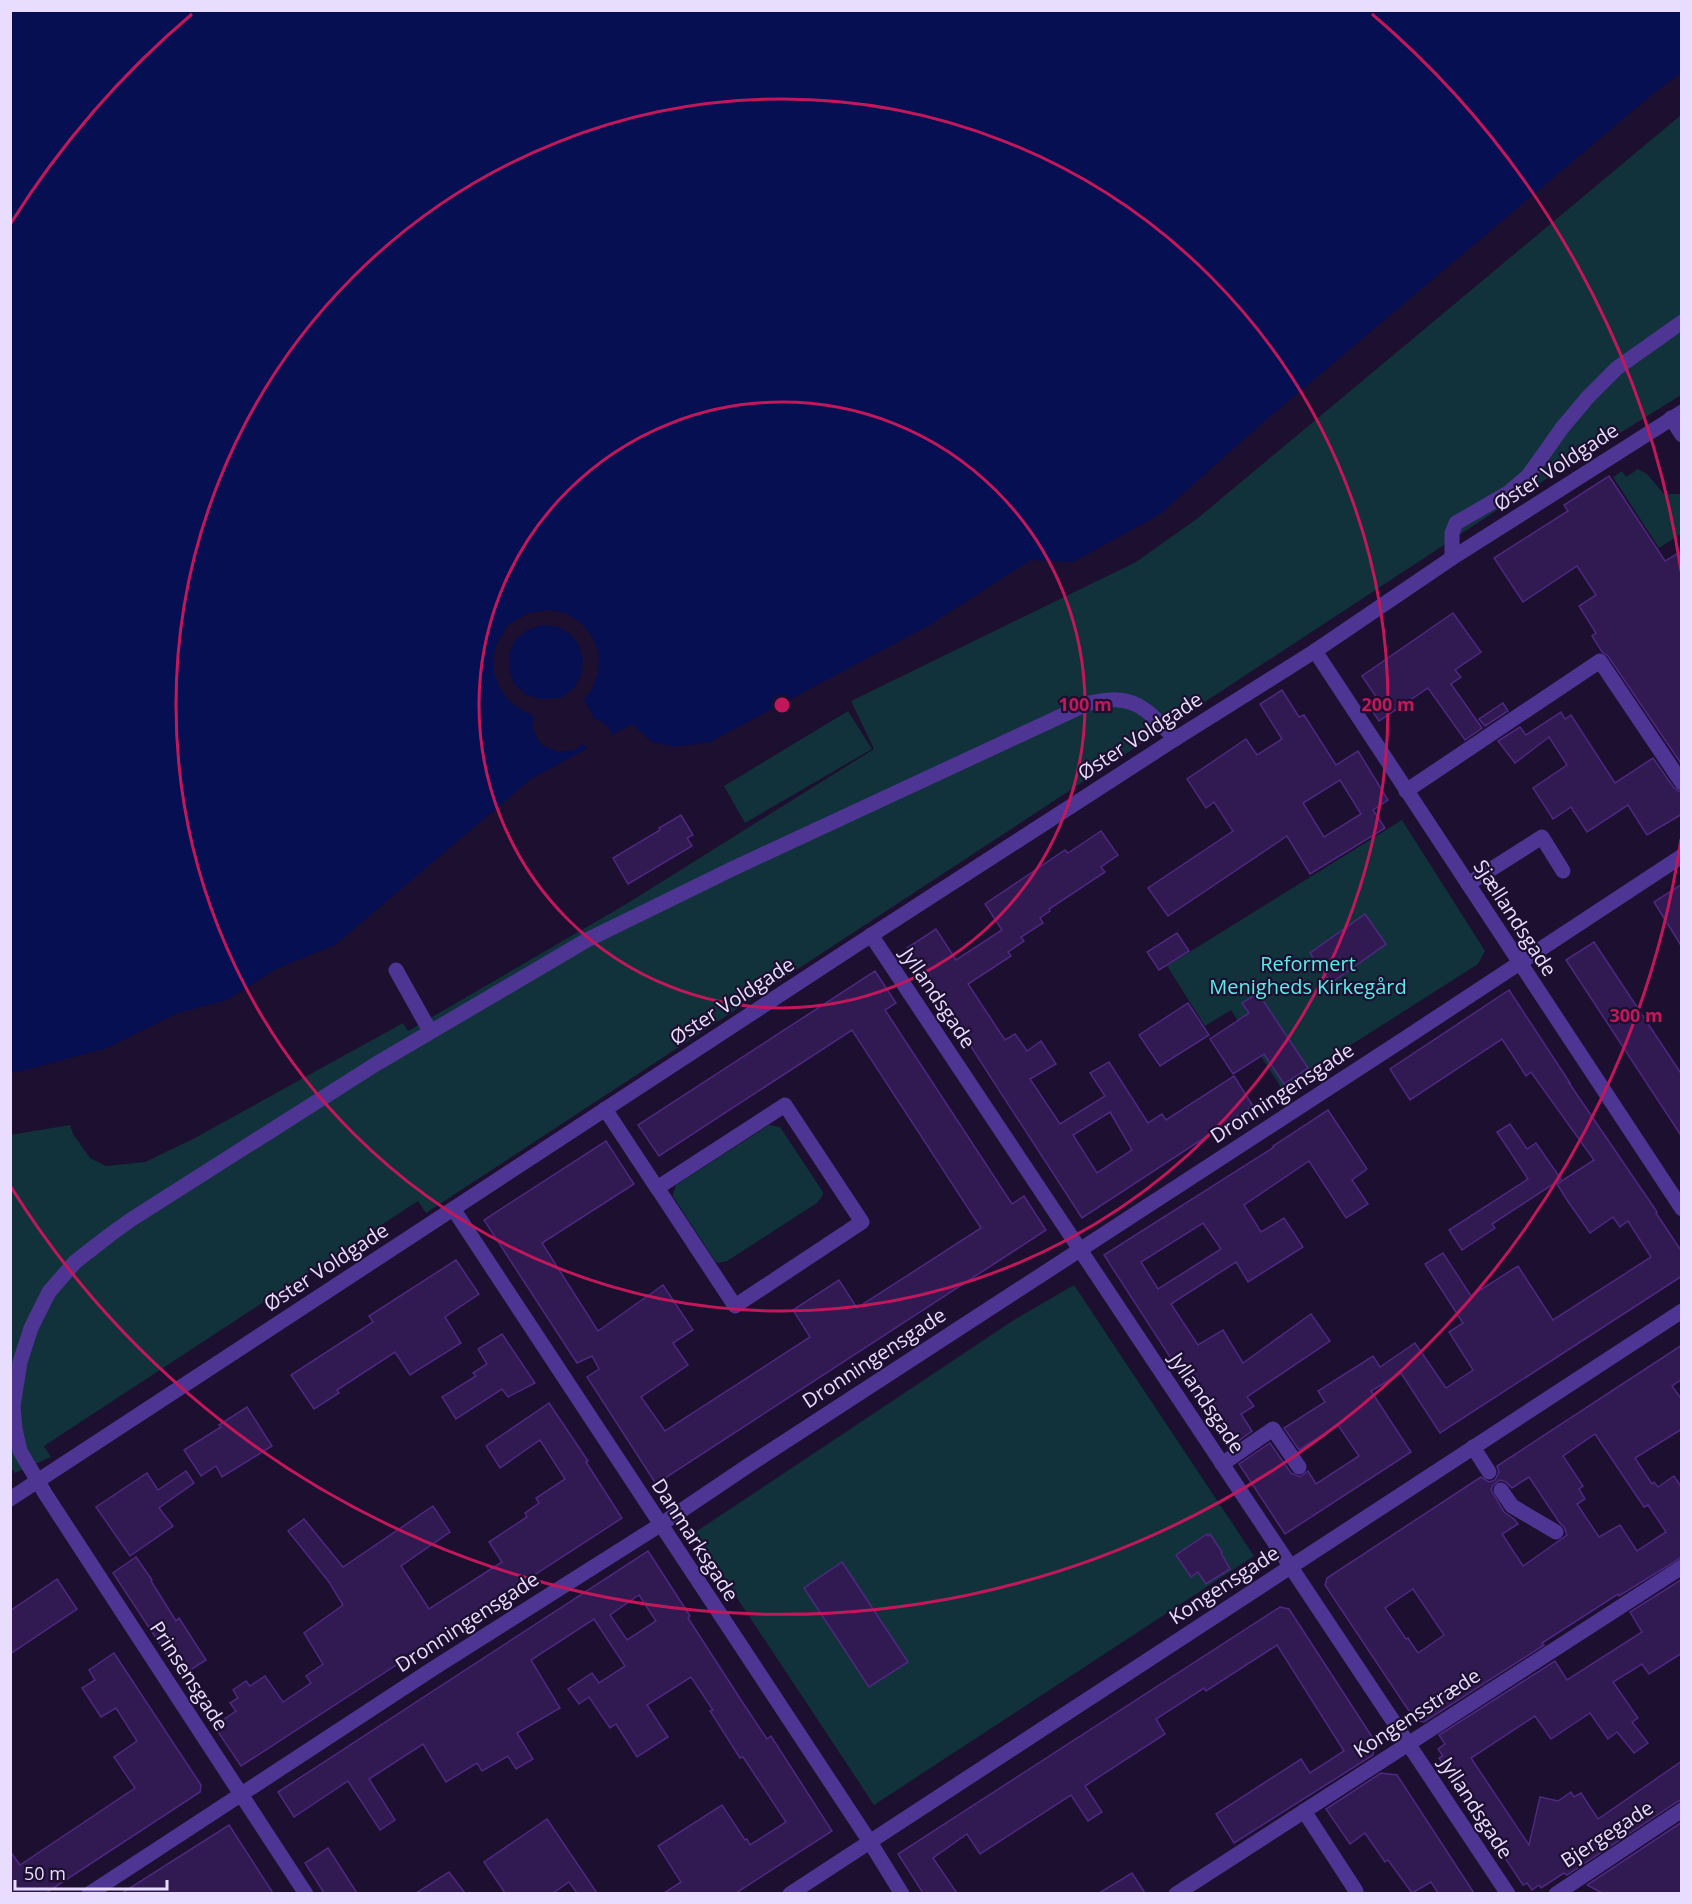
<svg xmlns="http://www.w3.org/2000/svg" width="1692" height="1904" viewBox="0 0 1692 1904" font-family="'Open Sans',sans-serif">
<rect width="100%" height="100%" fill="#1c0f2f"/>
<g fill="#11323a">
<path d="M1681 115V395L1508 503 426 1213 418 1201 44 1446 51 1457 15 1473 10 1466V1135L70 1125 73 1134 90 1158 106 1166 145 1162 193 1139 403 1023 408 1031 628 903 874 749 851 701 1136 562 1198 518Z"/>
<path d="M1638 469 1647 474 1664 494H1681V534L1659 548 1613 477 1622 471 1626 477Z"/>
<path d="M848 711 872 749 745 823 724 786Z"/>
<path d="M1402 820 1485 951 1478 964 1282 1089 1231 1010 1205 1026 1167 966Z"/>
<path d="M769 1125 780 1127 823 1192V1195L817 1203 727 1261 718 1263 715 1261 674 1198 673 1195 676 1185Z"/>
<path d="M1074 1285 1254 1556 874 1805 694 1533 1014 1320Z"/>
</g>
<path fill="#050f52" d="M11 11H1681V73L1655 92 1260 425 1159 515 1073 562 1031 560 928 626 710 742 676 747 652 742 632 724 531 779 335 945 276 969 227 1000 178 1013 107 1048 22 1071 11 1072Z"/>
<path fill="#1c0f2f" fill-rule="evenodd" d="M550 610 566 613 581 623 591 635 596 646 599 656 598 674 591 691 584 700 591 711 594 719 601 721 610 729 612 738 590 750 583 744 575 750 558 752 542 745 538 740 533 729V715L523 711 509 701 500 688 494 673V654L496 645 508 625 529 613ZM541 625 556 626 569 633 579 645 583 660 581 675 574 688 562 697 554 699H539L525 694 514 683 509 669V654L515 640 527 630Z"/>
<g fill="#311952" stroke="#4e2881" stroke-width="1.5" fill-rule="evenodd">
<path d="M1609 476 1665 561 1682 551V765L1608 656 1602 652 1592 636 1596 633 1579 606 1596 595 1577 566 1523 602 1494 558 1568 511 1564 505Z"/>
<path d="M1453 613 1481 652 1455 670 1461 677 1451 684 1482 728 1465 740 1428 688 1379 721 1368 704 1377 698 1362 676Z"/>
<path d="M1282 690 1299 717 1304 715 1336 765 1358 751 1388 800 1373 810 1385 828 1310 874 1287 836 1168 916 1148 888 1233 831 1214 802 1206 808 1187 779 1246 739 1257 755 1282 739 1260 704ZM1340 780 1361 814 1324 837 1303 803Z"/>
<path d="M1503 703 1508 711 1485 726 1479 719Z"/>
<path d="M1561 712 1565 719 1571 715 1615 783 1653 758 1674 788 1682 793V814L1647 835 1628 805 1587 832 1571 807 1553 819 1533 788 1567 765 1549 737 1515 763 1498 741 1520 727 1526 735Z"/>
<path d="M681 815 693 835 687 838 692 846 628 884 613 858 660 830 659 828Z"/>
<path d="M1101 831 1118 855 1101 867 1105 872 1049 909 1050 911 1040 918 1043 923 1021 937 1024 941 1008 952 1011 956 968 984 1005 1040 1015 1034 1027 1051 1041 1041 1056 1064 1030 1079 1060 1124 1105 1096 1090 1073 1109 1062 1148 1123 1162 1114 1166 1120 1234 1076 1253 1106 1082 1218 907 948 936 929 956 960 1002 930 985 904 1065 850 1068 853ZM1110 1112 1132 1150 1097 1173 1073 1135Z"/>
<path d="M1682 884V947L1654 902Z"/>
<path d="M1365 914 1386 944 1331 983 1310 953Z"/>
<path d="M1177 933 1189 951 1159 970 1147 952Z"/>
<path d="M1594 942 1682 1075V1137L1566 960Z"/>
<path d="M875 971 896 1003 885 1010 1012 1204 1024 1196 1046 1230 656 1484 587 1377 599 1369 592 1356 577 1363 484 1220 606 1141 634 1184 542 1243 598 1331 663 1285 693 1330 673 1343 688 1365 641 1397 665 1431 810 1337 793 1310 839 1280 857 1308 981 1228 852 1030 659 1156 638 1125Z"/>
<path d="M1509 990 1570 1083H1569L1657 1212 1656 1213 1682 1252V1276L1440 1433 1401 1373 1371 1391 1411 1452 1285 1534 1239 1464 1270 1443 1291 1473 1300 1477 1308 1471 1316 1484 1359 1456 1338 1425 1299 1450 1284 1428 1325 1402 1318 1391 1373 1356 1380 1367 1415 1343 1446 1388 1473 1370 1449 1332 1463 1323 1425 1264 1443 1253 1471 1296 1518 1266 1553 1320 1651 1257 1628 1221 1620 1227 1613 1217 1590 1233 1567 1200 1557 1184 1594 1160 1531 1072 1526 1076 1502 1039 1410 1100 1390 1069Z"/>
<path d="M1258 993 1308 1068 1284 1084 1264 1054 1233 1074 1210 1039 1249 1013 1242 1003Z"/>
<path d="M1188 1003 1209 1035 1160 1066 1139 1035Z"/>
<path d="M1328 1110 1367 1169 1352 1180 1368 1204 1346 1218 1309 1161 1244 1205 1261 1232 1284 1218 1303 1247 1248 1282 1236 1262 1171 1304 1198 1345 1223 1330 1243 1363 1311 1314 1330 1341 1247 1397 1254 1406 1241 1414 1252 1431 1229 1448 1104 1255 1274 1147 1273 1146ZM1203 1223 1221 1249 1158 1289 1141 1262Z"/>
<path d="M1510 1124 1527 1149 1536 1143 1561 1179 1492 1224 1495 1228 1462 1250 1449 1230 1528 1179 1497 1132Z"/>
<path d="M456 1260 479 1294 445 1317 461 1343 410 1375 395 1352 337 1390 339 1393 314 1409 291 1375 373 1322 369 1316Z"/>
<path d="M502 1334 535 1383 508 1397 502 1389 456 1419 442 1397 476 1376 473 1373 487 1364 478 1349Z"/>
<path d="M1682 1345V1379L1672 1386 1682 1400V1429L1635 1458 1652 1484 1654 1482 1658 1487 1674 1476 1682 1488V1557L1619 1596 1618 1594 1542 1643 1544 1645 1424 1722 1415 1720 1325 1585 1327 1578 1481 1477 1489 1482 1495 1480 1499 1472 1497 1466ZM1595 1434 1644 1507 1648 1505 1666 1532 1637 1551 1620 1525 1599 1537 1577 1504 1585 1499 1579 1489 1583 1486 1563 1456ZM1529 1477 1559 1522 1564 1527 1567 1535 1523 1566 1502 1534 1518 1524 1514 1519 1504 1512 1491 1490 1493 1485 1500 1480 1506 1482 1512 1488ZM1413 1589 1444 1635 1418 1653 1408 1638 1406 1639 1385 1608Z"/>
<path d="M549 1403 588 1461 586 1462 622 1518 241 1766 214 1726 236 1711 230 1703 238 1698 233 1690 246 1681 250 1686 265 1676 283 1702 311 1683 306 1676 323 1664 304 1633 343 1605 329 1582 288 1531 304 1519 343 1567 433 1506 450 1532 401 1566 429 1609 502 1562 489 1542 527 1517 525 1513 539 1503 536 1498 565 1479 540 1440 500 1468 486 1446Z"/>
<path d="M247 1407 272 1446 222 1477 216 1466 201 1476 184 1450 221 1427 219 1425Z"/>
<path d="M186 1471 194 1483 159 1508 173 1526 130 1556 96 1507 147 1473 158 1490Z"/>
<path d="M1207 1534 1208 1536 1210 1534 1222 1552 1221 1553 1230 1569 1206 1584 1198 1572 1191 1577 1176 1555Z"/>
<path d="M648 1551 690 1616 688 1618 741 1700 767 1739 771 1736 832 1831 736 1893H664L681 1882 658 1846 722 1805 745 1840 747 1839 750 1845 786 1822 743 1757 740 1758 710 1711 713 1710 691 1677 647 1705 668 1737 637 1757 616 1724 610 1728 589 1697 579 1704 568 1689 592 1673 599 1683 625 1666 594 1619 531 1660 560 1708 517 1733 533 1759 516 1769 508 1756 482 1771 477 1763 446 1782 423 1744 369 1779 395 1820 380 1830 348 1781 294 1817 278 1792ZM639 1595 656 1621 627 1640 610 1615Z"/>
<path d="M136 1557 152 1580 151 1581 176 1621 179 1618 206 1660 181 1676 113 1573Z"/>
<path d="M842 1562 908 1662 869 1687 804 1588Z"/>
<path d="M57 1579 77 1609 10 1654V1611Z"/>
<path d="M1682 1579V1653L1649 1674 1642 1664 1613 1682 1638 1718 1632 1722 1648 1743 1634 1753 1617 1732 1608 1739 1590 1713 1551 1739 1535 1716 1471 1758 1529 1845 1540 1797 1558 1801 1571 1792 1574 1797 1581 1793 1598 1819 1682 1761V1800L1677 1802 1567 1875 1564 1873 1541 1888 1539 1885 1532 1890 1527 1883 1523 1885 1439 1758 1443 1756 1438 1749 1445 1744 1439 1735 1555 1661 1567 1680 1642 1632 1630 1612Z"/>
<path d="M1280 1607 1289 1609 1376 1743 1373 1755 1234 1843 1216 1814 1301 1759 1310 1773 1344 1751 1277 1645 1206 1691 1204 1688 1156 1719 1165 1734 1085 1786 1102 1812 1088 1821 1071 1795 980 1854 967 1834 933 1858 957 1893H923L898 1854Z"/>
<path d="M114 1653 201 1785 200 1792 46 1893H10V1851L20 1865 135 1788 114 1757 137 1741 116 1708 101 1717 82 1688 95 1680 89 1670Z"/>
<path d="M1381 1773 1397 1775 1474 1893H1438L1431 1882 1412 1893 1388 1860 1385 1862 1365 1833 1350 1844 1326 1809Z"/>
<path d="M547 1819 597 1893H577L569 1882 553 1893H505L484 1862Z"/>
<path d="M1682 1822V1893H1602L1587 1885Z"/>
<path d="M229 1825 273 1893H122Z"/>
<path d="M328 1848 357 1893H324L305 1863Z"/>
<path d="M449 1872 465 1893H416Z"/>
<path d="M1132 1873 1145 1893H1099Z"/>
</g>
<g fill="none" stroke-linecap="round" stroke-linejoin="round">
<g stroke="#4e3593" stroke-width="15">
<path d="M1671 418 1682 435"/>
<path d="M1452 558V533L1456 523 1508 493 1528 476 1562 428 1588 397 1617 368 1682 322"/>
<path d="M1315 651 1682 1209"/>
<path d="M1406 791 1600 661 1682 783"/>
<path d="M1468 884 1542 837 1563 871"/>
<path d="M871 935 1508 1894"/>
<path d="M396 970 430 1031"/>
<path d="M605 1109 657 1188 658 1189 735 1306 862 1222 785 1105 657 1188"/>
<path d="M454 1210 870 1842 902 1894"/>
<path d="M1473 1447 1489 1472"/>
<path d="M1222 1464 1273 1429 1299 1467"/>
<path d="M1501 1490 1512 1506 1556 1532"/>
<path d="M10 1499 853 947 1175 739 1315 651 1452 558 1682 412"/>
<path d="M1304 1811 1356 1891"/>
<path d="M89 1894 434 1668 660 1525 749 1465 1401 1041 1682 856"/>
<path d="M306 1894 46 1495 20 1451 15 1429 13 1406 20 1362 31 1328 49 1292 75 1262 111 1234 132 1219 376 1064 587 940 734 868 1089 703C1098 702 1109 699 1118 700 1143 701 1159 722 1175 739"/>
<path d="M790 1894 1682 1311"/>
<path d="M1176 1894 1682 1567"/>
<path d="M1556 1894 1682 1810"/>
</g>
</g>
<g fill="none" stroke="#c2185b" stroke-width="3">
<circle cx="782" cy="705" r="303"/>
<circle cx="782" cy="705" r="606"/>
<path d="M1681 839A909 909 0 0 1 11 1187M11 223A909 909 0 0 1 192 14M1372 14A909 909 0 0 1 1681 571"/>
</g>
<g text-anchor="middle" stroke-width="4.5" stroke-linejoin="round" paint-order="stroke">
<g font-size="20" fill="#e9ddff" stroke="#1c0f2f">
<text transform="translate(1556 467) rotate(-33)" y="7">Øster Voldgade</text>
<text transform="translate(1140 736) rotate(-33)" y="7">Øster Voldgade</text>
<text transform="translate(1515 918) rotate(57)" y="7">Sjællandsgade</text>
<text transform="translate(938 998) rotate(56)" y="7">Jyllandsgade</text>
<text transform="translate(732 1001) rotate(-33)" y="7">Øster Voldgade</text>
<text transform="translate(1282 1093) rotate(-33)" y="7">Dronningensgade</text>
<text transform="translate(326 1267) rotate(-33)" y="7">Øster Voldgade</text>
<text transform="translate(874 1358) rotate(-33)" y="7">Dronningensgade</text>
<text transform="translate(1207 1403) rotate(56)" y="7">Jyllandsgade</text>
<text transform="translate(695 1540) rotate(57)" y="7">Danmarksgade</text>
<text transform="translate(1224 1585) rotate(-33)" y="7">Kongensgade</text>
<text transform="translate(467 1622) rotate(-33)" y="7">Dronningensgade</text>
<text transform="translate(189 1676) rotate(57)" y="7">Prinsensgade</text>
<text transform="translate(1417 1713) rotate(-33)" y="7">Kongensstræde</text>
<text transform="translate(1476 1808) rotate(57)" y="7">Jyllandsgade</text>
<text transform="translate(1607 1834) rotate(-33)" y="7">Bjergegade</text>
</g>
<g font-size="20" fill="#5aeeea" stroke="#1c0f2f">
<text x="1308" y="971">Reformert<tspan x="1308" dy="23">Menigheds Kirkegård</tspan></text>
</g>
</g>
<circle cx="782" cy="705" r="9" fill="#c2185b" stroke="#1c0f2f" stroke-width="3"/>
<g font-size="18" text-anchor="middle" font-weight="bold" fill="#c2185b" stroke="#1c0f2f" stroke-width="4.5" stroke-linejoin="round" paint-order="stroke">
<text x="1085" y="711">100 m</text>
<text x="1388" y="711">200 m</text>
<text x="1636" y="1022">300 m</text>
</g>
<rect width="1692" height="1904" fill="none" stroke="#e9ddff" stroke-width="24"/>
<path d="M15 1880v9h152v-9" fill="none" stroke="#e9ddff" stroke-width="3"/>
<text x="24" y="1880" font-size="18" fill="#e9ddff" stroke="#1c0f2f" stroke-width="4.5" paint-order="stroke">50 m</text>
</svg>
